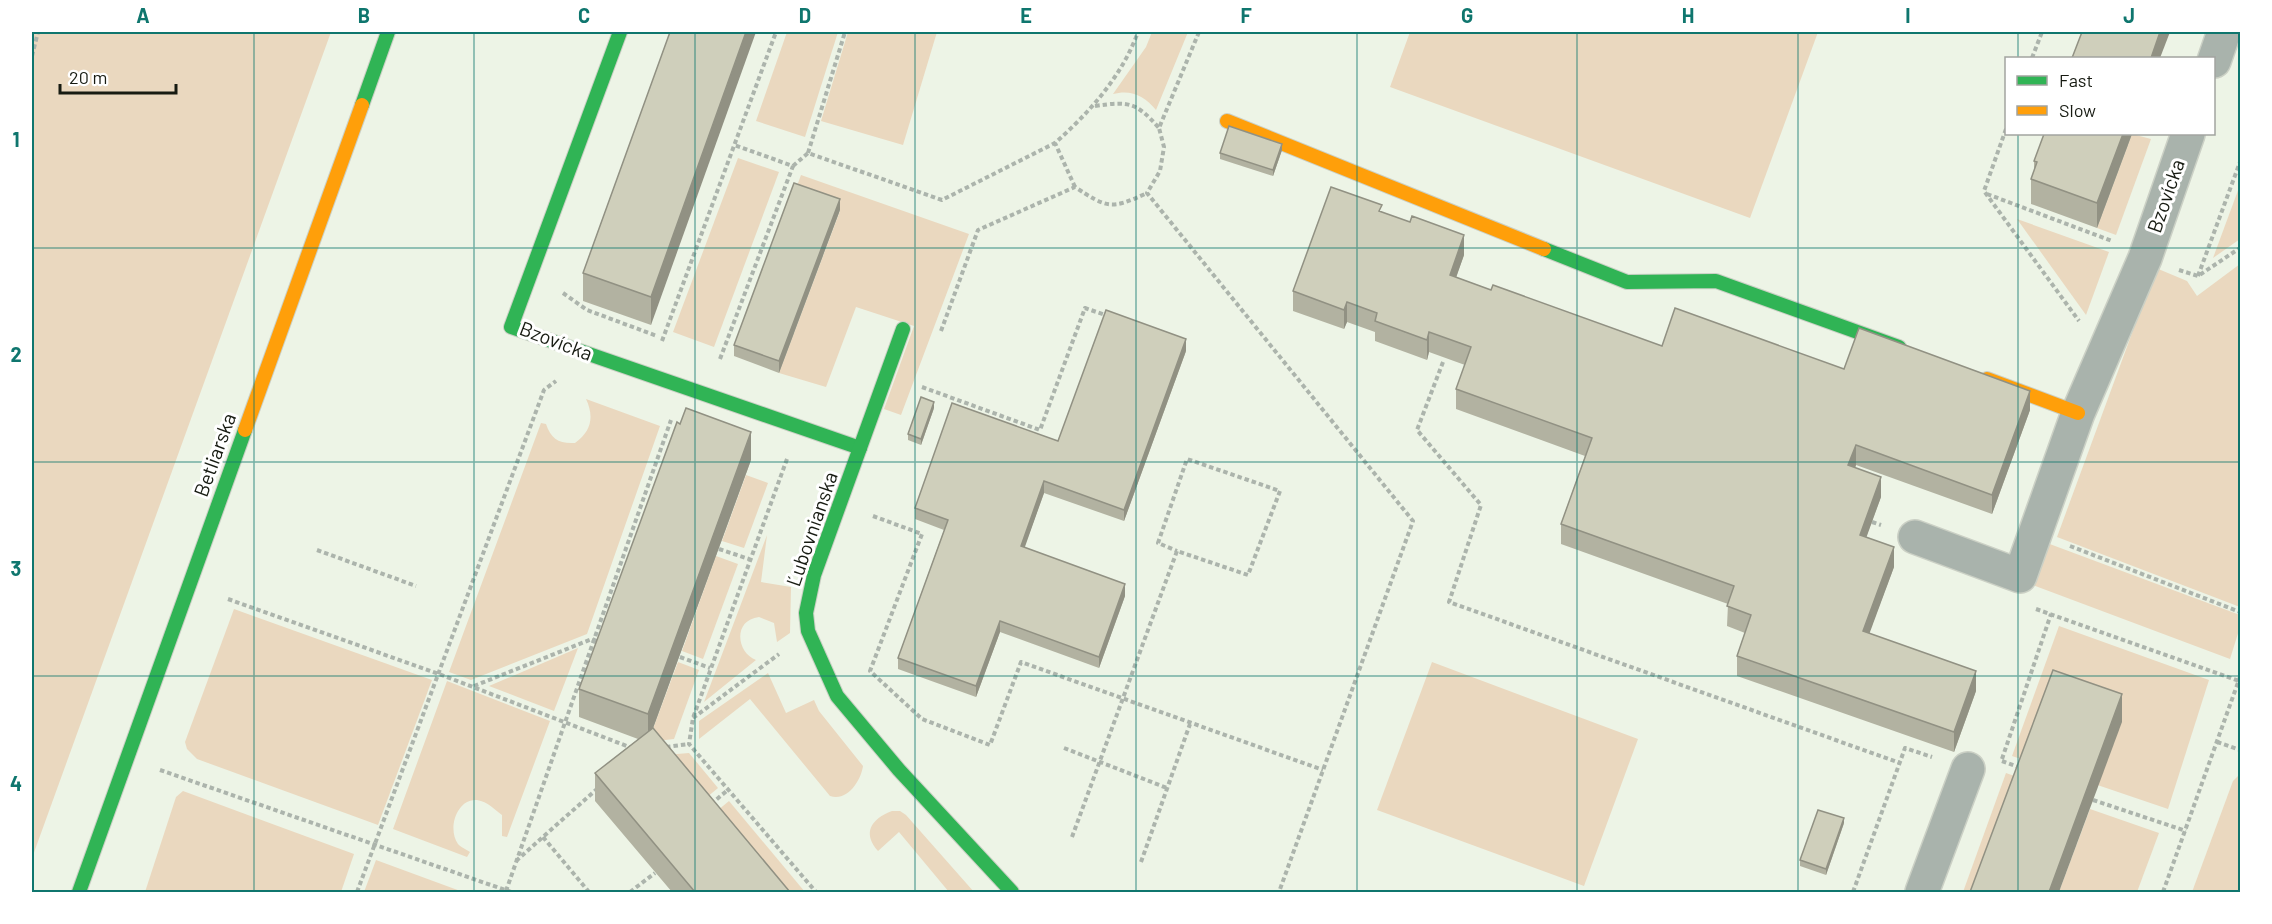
<svg xmlns="http://www.w3.org/2000/svg" width="2272" height="924" viewBox="0 0 2272 924" font-family="Barlow,sans-serif">
<rect width="100%" height="100%" fill="#edf4e6"/>
<g fill="#ead8bf">
<path d="M32 32H331L32 858Z"/>
<path d="M787 32H838L805 137 756 121Z"/>
<path d="M848 32H937L903 145 821 121Z"/>
<path d="M1152 32H1188L1156 110C1145 96 1131 89 1113 94L1146 47Z"/>
<path d="M1410 32H1818L1750 218 1390 87Z"/>
<path d="M2132 134 2151 139 2116 235 2097 228Z"/>
<path d="M738 158 779 172 714 347 673 332Z"/>
<path d="M801 175 969 234 901 415 884 409 914 326 856 307 826 387 779 373 840 211 794 194Z"/>
<path d="M2240 185V239L2213 258Z"/>
<path d="M2017 219 2109 252 2086 315Z"/>
<path d="M2240 264V607L2057 537 2156 268 2187 281 2197 296Z"/>
<path d="M586 399 660 426 587 634 471 680 449 672 541 423 546 424C551 439 559 444 575 443 592 431 594 416 586 399Z"/>
<path d="M746 475 768 483 744 548 722 541Z"/>
<path d="M767 535 761 582 791 587 790 633 777 642 774 623 759 617C733 620 736 652 756 660L704 702Z"/>
<path d="M2039 540 2240 615V627L2230 659 2025 582Z"/>
<path d="M716 556 738 564 703 659 682 651Z"/>
<path d="M234 609 432 680 378 825 197 759 187 749 185 742Z"/>
<path d="M2059 626 2209 680 2168 809 2012 756Z"/>
<path d="M578 648 554 711 489 686Z"/>
<path d="M678 662 699 670 674 739 648 742Z"/>
<path d="M1432 662 1638 739 1584 886 1377 810Z"/>
<path d="M768 673 786 713 814 700 819 711 863 766C861 781 847 802 830 796L750 699 699 739V721Z"/>
<path d="M447 681 550 721 507 837 502 836V815C494 809 488 802 477 800 457 798 447 829 458 844 460 847 466 849 470 852L467 857 393 829Z"/>
<path d="M689 753 718 788 695 807 653 756Z"/>
<path d="M2006 773 2023 779 1981 892H1963Z"/>
<path d="M2240 774V892H2192L2233 781Z"/>
<path d="M183 791 354 854 341 892H145L176 797Z"/>
<path d="M729 801 805 892H767L706 820Z"/>
<path d="M2090 809 2159 833 2137 892H2059Z"/>
<path d="M892 811H900L906 815 974 892H949L899 832 878 851C862 833 871 819 892 811Z"/>
<path d="M376 860 463 892H364Z"/>
</g>
<g fill="none" stroke-linecap="round" stroke-linejoin="round">
<defs>
<g id="street">
<path d="M2214 61 2224 32"/>
<path d="M1915 537 2020 576 2078 413 2145 258 2188 134"/>
<path d="M1922 892 1968 769"/>
</g>
<g id="fast">
<path d="M620 32 511 327 860 448"/>
<path d="M362 105 388 32"/>
<path d="M1544 249 1627 282 1716 281 1899 347"/>
<path d="M903 329 814 575 806 613 808 631 837 696 899 770 1012 892"/>
<path d="M79 892 245 430"/>
</g>
<g id="slow">
<path d="M1227 121 1544 249"/>
<path d="M1987 379 2078 413"/>
<path d="M245 430 362 105"/>
</g>
</defs>
<use href="#street" stroke="#cbd0c5" stroke-width="36"/>
<use href="#fast" stroke="#cbd0c5" stroke-width="16"/>
<use href="#slow" stroke="#cbd0c5" stroke-width="16"/>
<g stroke="#acb4ac" stroke-width="4" stroke-dasharray="4.5 3" stroke-linecap="butt">
<path d="M1199 32 1159 128 1164 147 1160 171 1147 193 1413 521 1279 892"/>
<path d="M32 56 38 32"/>
<path d="M2032 58 2042 32"/>
<path d="M1095 106C1129 101 1136 102 1159 128"/>
<path d="M2006 129 1984 191 2079 321"/>
<path d="M808 153 845 32"/>
<path d="M793 166 808 153 942 200 1055 143"/>
<path d="M1075 187 1055 143C1090 112 1122 76 1138 32"/>
<path d="M1987 194 2112 241"/>
<path d="M2179 270 2198 276 2240 248"/>
<path d="M2198 276 2240 162"/>
<path d="M563 293 587 310 657 336"/>
<path d="M941 331 978 230 1075 187C1107 208 1111 210 1147 193"/>
<path d="M662 341 776 32"/>
<path d="M720 359 793 166 734 145"/>
<path d="M1443 362 1417 430 1481 505 1449 602 1900 763"/>
<path d="M922 387 1040 430 1085 308 1108 316"/>
<path d="M787 459 693 718 689 744 816 892"/>
<path d="M873 516 922 534 870 671 922 719 990 745 1021 662 1323 770"/>
<path d="M1872 522 1881 525"/>
<path d="M2070 546 2240 612"/>
<path d="M719 549 749 559"/>
<path d="M317 550 416 586"/>
<path d="M228 599 439 674 632 748"/>
<path d="M2036 609 2239 681"/>
<path d="M680 657 710 668"/>
<path d="M474 686 592 639 601 643"/>
<path d="M693 718 779 654"/>
<path d="M2217 742 2240 750"/>
<path d="M666 747 689 744"/>
<path d="M1064 748 1167 788"/>
<path d="M2002 759 2051 614"/>
<path d="M2002 761 2021 768"/>
<path d="M160 770 511 892"/>
<path d="M2093 800 2186 831"/>
<path d="M711 804 729 789"/>
<path d="M543 837 589 892"/>
<path d="M1072 837 1177 551 1248 575 1280 491 1187 459 1158 543 1177 551"/>
<path d="M516 861 598 788"/>
<path d="M1141 862 1190 724"/>
<path d="M506 891 671 420"/>
<path d="M357 892 544 390 556 381"/>
<path d="M630 892 655 873"/>
<path d="M1853 892 1905 748 1932 757"/>
<path d="M2163 892 2240 677"/>
</g>
<use href="#street" stroke="#a9b3ac" stroke-width="33"/>
<use href="#fast" stroke="#30b455" stroke-width="14"/>
<use href="#slow" stroke="#ff9f0a" stroke-width="14"/>
</g>
<g fill="#b2b2a1">
<path d="M670 32 651 325 583 301V273Z"/>
<path d="M2132 134 2097 228 2031 204V179L2034 171V161Z"/>
<path d="M1282 150 1273 176 1220 159V153Z"/>
<path d="M840 210 779 373 734 356V345Z"/>
<path d="M1382 212 1464 255 1456 277 1491 290 1662 346 1844 369 2030 410 1992 514 1856 465 1855 468 1881 497 1866 537 1894 567 1869 633 1976 691 1954 752 1737 676V656L1745 633 1727 626 1728 604 1561 544V524L1585 456 1456 409V389L1465 365 1429 352 1427 360 1375 341V332L1347 322 1344 329 1293 311V291Z"/>
<path d="M1186 351 1124 521 1044 493 1024 548 1125 596 1099 668 1000 632 976 697 898 669V658L944 530 915 519V508L1058 441Z"/>
<path d="M934 408 921 445 908 440V434Z"/>
<path d="M751 460 653 728 790 892H672L595 801V773L638 739 579 717V689Z"/>
<path d="M1844 823 1826 875 1800 866V860Z"/>
</g>
<g fill="#919183">
<path d="M746 32H756L651 325V297Z"/>
<path d="M2160 32H2170L2160 58H2151Z"/>
<path d="M2123 134H2132L2097 228V203Z"/>
<path d="M1282 144V150L1273 176V170Z"/>
<path d="M840 199V210L779 373V361Z"/>
<path d="M1464 235V255L1450 295V275Z"/>
<path d="M1347 302V322L1344 329V310Z"/>
<path d="M1429 332V352L1427 360V340Z"/>
<path d="M1186 339V351L1124 521V510Z"/>
<path d="M2030 391V410L1992 514V495Z"/>
<path d="M934 402V408L921 445V439Z"/>
<path d="M751 432V460L648 742V714Z"/>
<path d="M1856 445V465L1848 485V465Z"/>
<path d="M1881 477V497L1860 555V535Z"/>
<path d="M1044 481V493L1021 558V546Z"/>
<path d="M1894 547V567L1863 651V631Z"/>
<path d="M1125 584V596L1099 668V657Z"/>
<path d="M1000 621V632L976 697V686Z"/>
<path d="M1976 671V691L1954 752V732Z"/>
<path d="M2122 694V722L2059 892H2049Z"/>
<path d="M1844 818V823L1826 875V869Z"/>
</g>
<g fill="#cfcfbb" stroke="#919183" stroke-width="1.5">
<path d="M670 32H746L651 297 583 273Z"/>
<path d="M2082 32H2160L2151 58H2072Z"/>
<path d="M1229 126 1282 144 1273 170 1220 153Z"/>
<path d="M2044 134H2123L2097 203 2031 179 2037 162 2034 161Z"/>
<path d="M794 183 840 199 779 361 734 345Z"/>
<path d="M1331 187 1382 205 1379 211 1410 222 1412 216 1464 235 1450 275 1491 290 1493 285 1662 346 1675 308 1844 369 1859 328 2030 391 1992 495 1856 445 1848 465 1881 477 1860 535 1894 547 1863 631 1976 671 1954 732 1737 656 1751 615 1727 606 1734 586 1561 524 1592 438 1456 389 1471 347 1429 332 1427 340 1375 321 1377 313 1347 302 1344 310 1293 291Z"/>
<path d="M1106 310 1186 339 1124 510 1044 481 1021 546 1125 584 1099 657 1000 621 976 686 898 658 948 520 915 508 952 403 1058 441Z"/>
<path d="M921 397 934 402 921 439 908 434Z"/>
<path d="M686 408 751 432 648 714 579 689 677 422 680 424Z"/>
<path d="M2053 670 2122 694 2049 892H1970Z"/>
<path d="M653 728 790 892H695L595 773Z"/>
<path d="M1818 810 1844 818 1826 869 1800 860Z"/>
</g>
<path fill="none" stroke="#0f766e" stroke-width="1.5" stroke-opacity="0.55" d="M254 32V892M474 32V892M695 32V892M915 32V892M1136 32V892M1357 32V892M1577 32V892M1798 32V892M2018 32V58M2018 134V892M32 248H2240M32 462H2240M32 676H2240"/>
<g text-anchor="middle" stroke-width="6" stroke-linejoin="round" paint-order="stroke">
<g font-size="20" fill="#171b12" stroke="#fff">
<text transform="translate(2166 196) rotate(-71)" y="7">Bzovícka</text>
<text transform="translate(556 341) rotate(21)" y="7">Bzovícka</text>
<text transform="translate(215 455) rotate(-70)" y="7">Betliarska</text>
<text transform="translate(812 529) rotate(-71)" y="7">Ľubovnianska</text>
</g>
</g>
<rect width="2272" height="924" fill="none" stroke="#ffffff" stroke-width="66"/>
<rect x="2005" y="57" width="210" height="78" fill="#ffffff" stroke="#a2a4a0" stroke-width="1.5"/>
<rect x="2017" y="76" width="30" height="9" fill="#30b455" stroke="#a2a4a0" stroke-width="1.5"/>
<text x="2059" y="87" font-size="18" fill="#171b12">Fast</text>
<rect x="2017" y="106" width="30" height="9" fill="#ff9f0a" stroke="#a2a4a0" stroke-width="1.5"/>
<text x="2059" y="117" font-size="18" fill="#171b12">Slow</text>
<path d="M60 84v9h116v-9" fill="none" stroke="#171b12" stroke-width="3"/>
<text x="69" y="84" font-size="18" fill="#171b12" stroke="#ffffff" stroke-width="4.5" paint-order="stroke">20 m</text>
<rect x="33" y="33" width="2206" height="858" fill="none" stroke="#0f766e" stroke-width="2"/>
<g font-size="20" text-anchor="middle" font-weight="bold" fill="#0f766e">
<text x="143" y="23">A</text>
<text x="364" y="23">B</text>
<text x="584" y="23">C</text>
<text x="805" y="23">D</text>
<text x="1026" y="23">E</text>
<text x="1246" y="23">F</text>
<text x="1467" y="23">G</text>
<text x="1688" y="23">H</text>
<text x="1908" y="23">I</text>
<text x="2129" y="23">J</text>
<text x="16" y="147">1</text>
<text x="16" y="362">2</text>
<text x="16" y="576">3</text>
<text x="16" y="791">4</text>
</g>
</svg>
